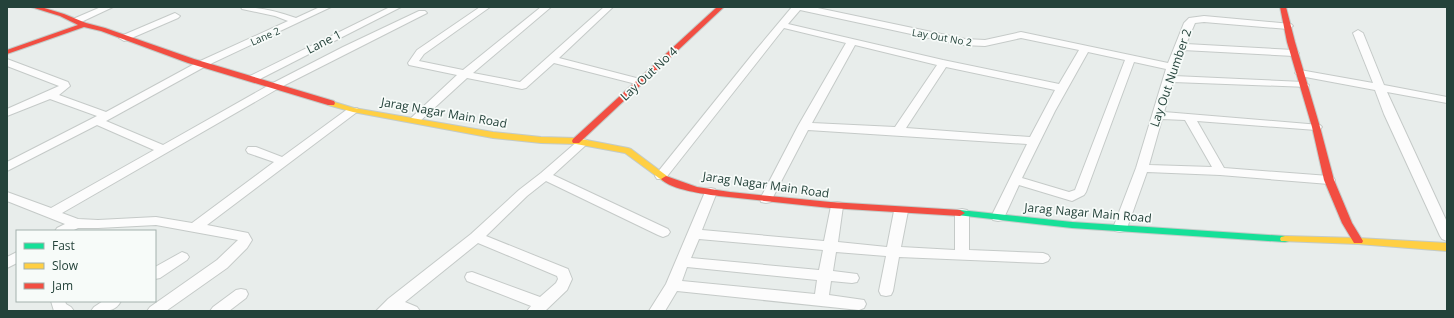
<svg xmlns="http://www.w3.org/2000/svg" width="1454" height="318" viewBox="0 0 1454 318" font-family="'Open Sans',sans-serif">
<rect width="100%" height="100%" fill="#e8edeb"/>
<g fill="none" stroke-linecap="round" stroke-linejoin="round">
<defs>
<g id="street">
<path d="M101 7H113L79 23 76 24 71 21 73 19Z"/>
<path d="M241 7C260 7 277 11 296 18L320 7H331L206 66 106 121 163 145 271 84 343 47 419 11H425L427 13 279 88 62 213 78 219 98 220 156 217 192 223 274 162 248 153 246 150 248 147H256L282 157 349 108H357L359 110 357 112 207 225 248 233 252 240 247 248 227 268 166 311H147L150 307 217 260 238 240 156 225 98 228H78L72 231H55L57 228 65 224 7 201V192L51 208 154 150 97 125 7 171V162L97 116 50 99 7 116V109L59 86 7 66V59L68 82 70 86 59 95 106 112 198 62 288 21 275 16 242 9Z"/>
<path d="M390 7H401L256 81 252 82 247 79 248 77Z"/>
<path d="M480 7H490L424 54 419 61 463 70 541 7H551L473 73 520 82 604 7H613L559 58 644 80 645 82 640 85 554 63 526 88 522 89 467 78 419 122H411L409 120 411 118 457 75 409 65 408 63 417 50Z"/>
<path d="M792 7H813L965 39 985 40 1021 32 1168 63 1184 23 1189 18 1204 16 1291 24 1293 26 1288 29 1204 22 1195 23 1186 44 1294 50 1299 53 1294 56 1183 50 1174 76 1304 82 1309 85 1308 87 1173 82 1164 112 1320 125 1322 127 1320 129 1316 130 1197 121 1224 168 1329 176 1333 177 1335 180 1333 183 1329 184 1220 175 1147 172 1127 228 1125 231 1120 232 1115 231 1113 228 1136 168 1166 69 1134 62 1086 192 1084 195 1072 201 1019 185 1003 220 998 221 993 220 991 217 1027 144 808 130 772 199 771 202 766 203 761 202 760 199 798 126 846 43 784 28 665 179H657L655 176 657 173 756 50ZM800 10 962 45 985 46 1021 38 1079 50 1059 84 943 60 788 24ZM855 45 937 65 895 127 812 123ZM1088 52 1125 60 1075 190 1069 192 1022 178 1055 111ZM946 67 1055 90 1030 137 906 128ZM1162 119 1185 120 1212 167 1149 165Z"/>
<path d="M175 13 180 16 178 18 127 40 124 41 119 38 121 36Z"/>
<path d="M1358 30 1363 33 1384 85 1447 97V103L1387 92 1447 222V241L1442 239 1440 236 1384 114 1375 90 1300 76 1295 73 1300 70 1373 83 1353 33Z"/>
<path d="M583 139 587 140 589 142 587 144 553 175 668 229 670 232 668 235 663 237 658 235 546 181 527 196 486 236 568 269 572 279 567 290 545 311H527L531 306 467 281 465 277 467 273 472 272 540 297 556 283 558 279 557 276 478 243 405 302 417 307 420 311H376L388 299 471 234 519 190 541 173 579 140Z"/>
<path d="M711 188 715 189 717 192 702 230 824 241 831 206 832 203 837 202 842 203 843 206 838 242 887 247 894 211 896 208 901 207 906 208 908 211 901 247 955 250V213L957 210 962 209 967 210 969 213V250L1043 253 1048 255 1050 258 1048 261 1043 263 899 257 893 291 891 295 886 296 881 295 879 291 886 256 836 252 833 271 857 274 859 278 857 282 852 283 831 281 829 295 864 300 866 304 864 308 859 310 677 291 665 311H649L666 284 705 192 707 189ZM699 239 823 250 819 270 691 258ZM687 267 817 280 815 294 682 281Z"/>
<path d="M17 252V263L7 268V257Z"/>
<path d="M182 252 187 254 189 257 187 260 160 278 155 279V267Z"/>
<path d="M241 289 246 290 248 294 246 298 229 311H210L213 307 236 290Z"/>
<path d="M51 301H65L66 304 71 307 74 311H54Z"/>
<path d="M103 301H121C115 313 103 311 91 311L94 307Z"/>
</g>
<path id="fast" d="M960 210 1072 222 1285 236 1289 237 1290 239 1289 241 1285 242 1072 228 957 215 955 213 957 211Z"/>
<g id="slow">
<path d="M328 101H331L354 108 493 132 541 137 576 138 628 148 631 149 671 179 669 181H663L625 153 576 144 541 143 493 138 353 112 328 105 327 103Z"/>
<path d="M1285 236 1358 238 1447 243V251L1358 244 1281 241 1280 239 1281 237Z"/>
</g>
<g id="jam">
<path d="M31 7H41L64 14 86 23 105 28 194 59 334 101 335 103 334 105H328L188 63 101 31 84 27 7 54V50L78 25 60 16Z"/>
<path d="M717 7H724L579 143H573L572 141 573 139Z"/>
<path d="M1280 7H1286L1295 42 1320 127 1334 180 1352 223 1363 241 1362 243H1354L1342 223 1324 180 1312 127 1287 42Z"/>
<path d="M666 176 697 187 730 192 830 202 960 210 965 213 960 216 830 208 719 196C705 194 671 190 661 179Z"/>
</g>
</defs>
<use href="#street" stroke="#c5cac8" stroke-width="2"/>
<use href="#fast" stroke="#c3cbc8" stroke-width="2"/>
<use href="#slow" stroke="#c3cbc8" stroke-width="2"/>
<use href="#jam" stroke="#c3cbc8" stroke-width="2"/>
<use href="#street" fill="#fcfcfc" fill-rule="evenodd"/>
<use href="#fast" fill="#16e098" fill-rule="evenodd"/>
<use href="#slow" fill="#ffcf43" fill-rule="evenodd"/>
<use href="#jam" fill="#f24e42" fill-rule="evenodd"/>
</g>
<g text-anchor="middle" stroke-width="3.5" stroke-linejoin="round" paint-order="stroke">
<g font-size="10" fill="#24423a" stroke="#f7fbf9">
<text transform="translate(265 36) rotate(-24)" y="4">Lane 2</text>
<text transform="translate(942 37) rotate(10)" y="4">Lay Out No 2</text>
</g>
<g font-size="12" fill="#24423a" stroke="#f7fbf9">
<text transform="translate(324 42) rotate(-27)" y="4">Lane 1</text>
<text transform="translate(649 74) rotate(-43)" y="4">Lay Out No 4</text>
<text transform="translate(1171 78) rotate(-71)" y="4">Lay Out Number 2</text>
<text transform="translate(444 113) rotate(10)" y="4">Jarag Nagar Main Road</text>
<text transform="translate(766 185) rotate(8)" y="4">Jarag Nagar Main Road</text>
<text transform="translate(1088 213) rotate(5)" y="4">Jarag Nagar Main Road</text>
</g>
</g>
<rect width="1454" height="318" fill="none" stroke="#24423a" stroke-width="16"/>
<rect x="16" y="230" width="140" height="72" fill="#f7fbf9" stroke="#a3b1ad"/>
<rect x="24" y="243" width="20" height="6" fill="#16e098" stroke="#a3b1ad"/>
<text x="52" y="250" font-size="12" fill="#24423a">Fast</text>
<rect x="24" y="263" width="20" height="6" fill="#ffcf43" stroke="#a3b1ad"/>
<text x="52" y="270" font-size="12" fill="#24423a">Slow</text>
<rect x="24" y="283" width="20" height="6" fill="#f24e42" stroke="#a3b1ad"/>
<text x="52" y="290" font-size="12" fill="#24423a">Jam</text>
</svg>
